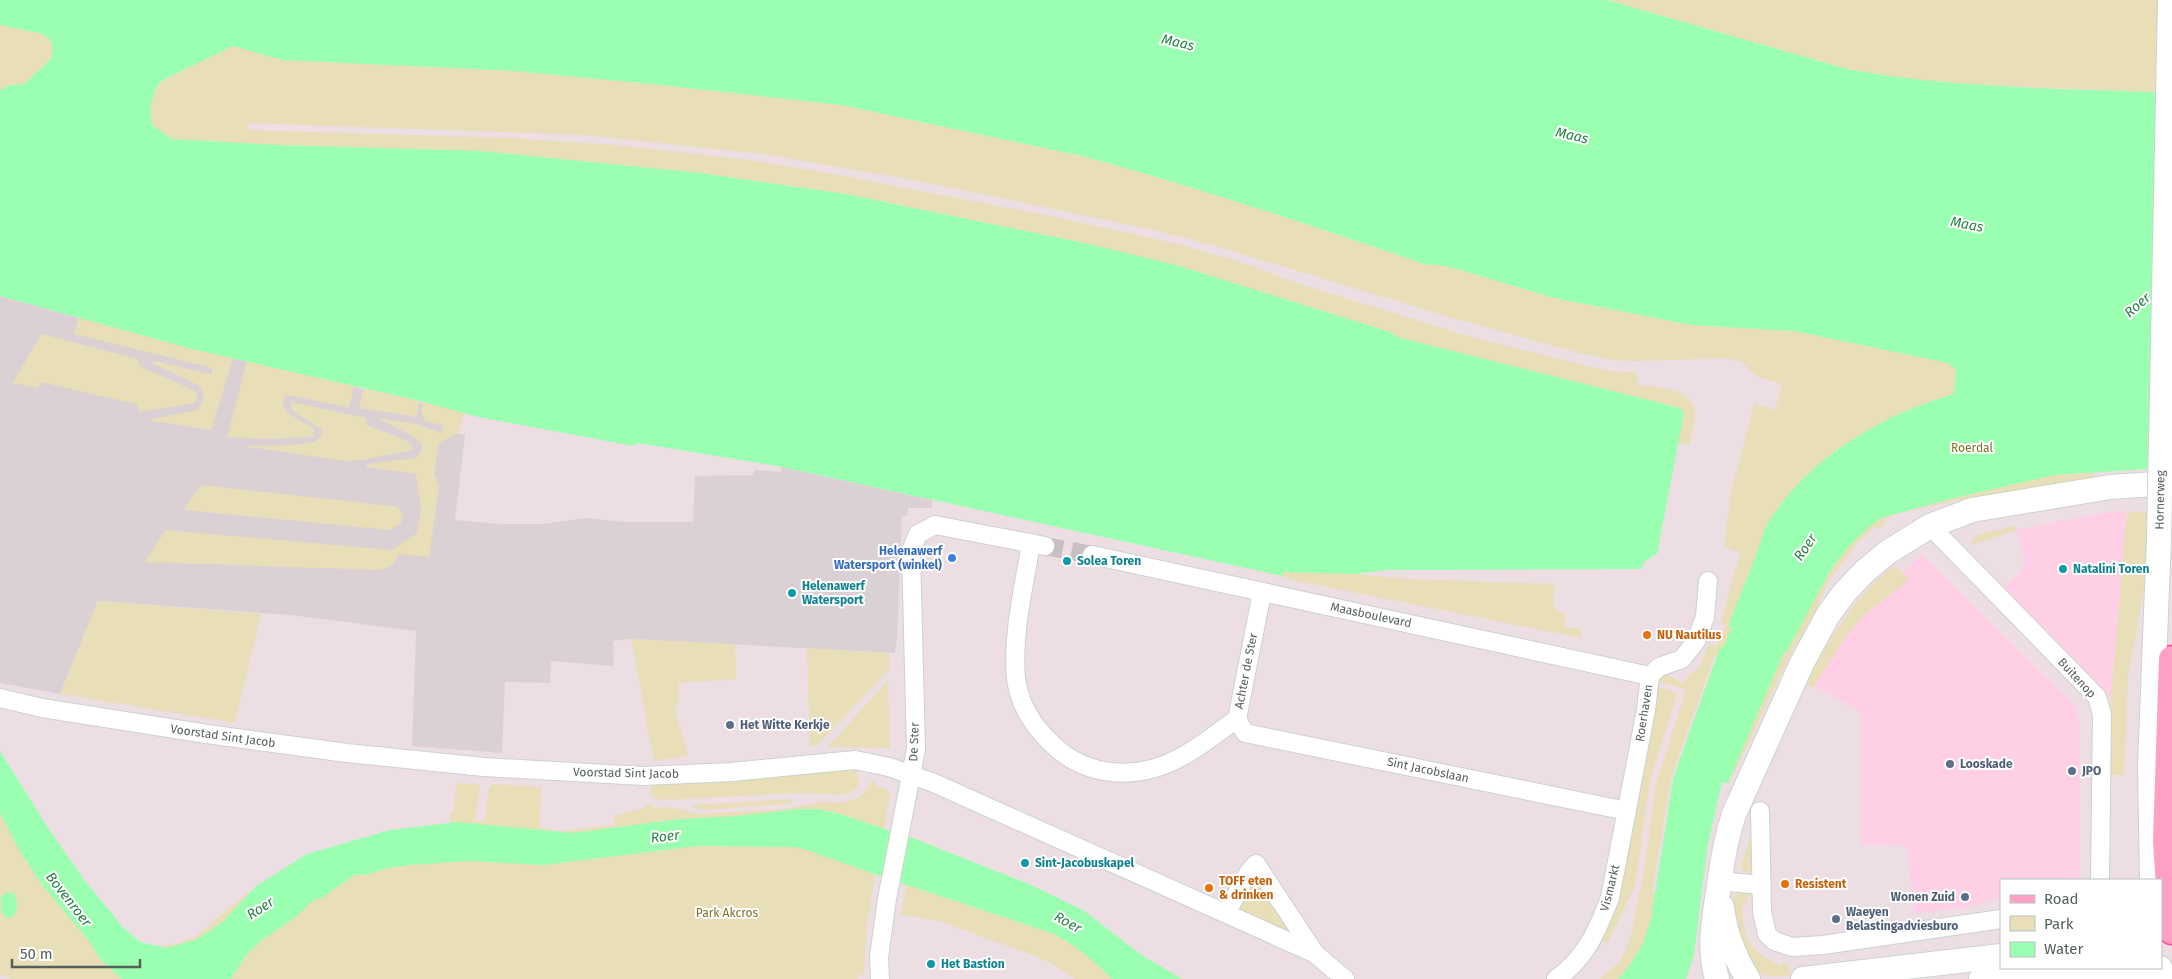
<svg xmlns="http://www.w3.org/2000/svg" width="2172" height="979" viewBox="0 0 2172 979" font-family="'Fira Sans',sans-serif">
<rect width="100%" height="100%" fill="#eddee4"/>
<g fill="#ffd0e5">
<path d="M2113 511H2127L2111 697 2002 590 2020 572 2025 558 2016 530Z"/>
<path d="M1921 553 2075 705 2080 723V877L2056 880H2001V898L1969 907 1914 913 1907 846 1861 845V712L1808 682 1830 641 1858 601 1882 575 1894 566 1902 573Z"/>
</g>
<path fill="#dbd1d5" d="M0 296 192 349 464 413 458 433 465 435 455 520 503 524H542L586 518 626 522H693L695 476 753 475 754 470 781 472 782 467 932 500V508H908L907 516H902L897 639 895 653 631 639 613 641 614 666 551 661 550 683 505 682 502 753 412 746 416 631 290 615 98 601 60 694 0 683Z"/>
<g fill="#e8deb7" fill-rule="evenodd">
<path d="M1607 0H2159L2157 92 1954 84 1885 76 1847 69Z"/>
<path d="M0 25 43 34 51 41 53 51 50 60 24 84 7 86 0 91Z"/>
<path d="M233 46 282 60 514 71 661 85 841 105 1082 156C1197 187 1310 225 1424 264L1446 266 1474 274 1554 298 1691 325 1794 331 1948 363 1956 370 1954 392 1951 395 1924 403 1811 473 1788 496 1768 524 1737 604 1812 488 2094 473V478L1981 499 1980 496 1973 497 1889 515H1892L1884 520 1886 523 1878 530 1876 526 1856 544 1848 557 1829 580 1818 605 1820 607 1790 655 1729 784 1722 782 1712 820 1685 979H1600C1606 973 1615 967 1620 960 1635 938 1634 909 1642 885L1656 784 1686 690 1658 681 1666 674 1682 683 1701 665 1709 644 1716 646 1726 625 1721 621 1740 553 1724 546 1731 492 1754 404 1775 410 1782 384 1758 377 1741 362 1727 358 1635 361 1613 360 1575 352 1446 316 1212 245 1145 228 924 182 763 154 584 135 248 123V130L512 138 614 145 742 159 822 172 1055 217 1178 244 1240 262 1306 286 1478 339 1603 370 1638 373 1637 385C1658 388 1698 386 1695 418 1694 427 1691 436 1689 445L1678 444 1684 413 1680 408 1397 337 1390 332 1131 255 1089 244 846 194 700 173 481 151 280 145 172 139 152 125C149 109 151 95 161 82Z"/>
<path d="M79 318 192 349 233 358 211 430 148 420 197 410C205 401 204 397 200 386L152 363 156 361 212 375V368L74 334Z"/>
<path d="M41 334 138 359 139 366 193 390 197 394V399L194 403 140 412 136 404 40 382 38 388 13 383Z"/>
<path d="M247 361 354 386 349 408 288 395 284 397 283 404 286 412 314 429 313 437 266 439 227 437Z"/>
<path d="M363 389 420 401 416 417 359 408Z"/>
<path d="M292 402 365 418 367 425 409 442 413 447 412 450 362 460 346 461 241 446C255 445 309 447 317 440 321 437 322 434 322 430L293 411 291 408Z"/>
<path d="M423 402 464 413 458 433 439 443 434 472 439 487 429 557 399 554 393 565 380 570 145 562 166 530 392 550 417 533 421 510 416 474 366 467 367 464 416 458 421 452 422 444 416 438 378 418 416 424 442 433 443 425 425 421 421 413Z"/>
<path d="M201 485 383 505 398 507 403 515 401 523 390 530 183 510Z"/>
<path d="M2127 511 2148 513 2145 584 2128 677 2124 775H2110L2111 697Z"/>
<path d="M2016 526V530L1974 544H1971L1976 535Z"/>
<path d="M1894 566 1909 579C1893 595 1874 605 1859 621 1842 639 1827 667 1813 688L1808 685C1808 678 1814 671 1817 664 1836 628 1861 591 1894 566Z"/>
<path d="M1282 572 1357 574 1409 579 1555 584 1553 599 1555 610 1565 614V628H1581V638L1297 581 1282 576Z"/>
<path d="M98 601 261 614 235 723 60 694Z"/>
<path d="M631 639 735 644 736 679 679 683 678 701 675 709 688 756 654 761Z"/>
<path d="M807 648 889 653V670L816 746 810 747Z"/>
<path d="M888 680 890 748 828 747Z"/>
<path d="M1657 687 1677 693 1676 697 1650 781 1635 886 1607 944 1600 940 1629 834 1658 699Z"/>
<path d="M0 755 77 886 140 943 161 946 175 944 195 937 240 899 265 880 291 865 457 822H450V814L453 813 457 783 478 784 480 787 475 822 485 820 489 788 493 784 541 787 540 828 560 831 615 825V816L644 808 648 804 656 808 668 807 699 814 784 809 821 802 843 803 856 799 863 794 872 780 875 781 874 785 886 789 890 796 884 829 918 840 1079 909 1143 956 1183 979H1075L1053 964 1030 954 936 920 901 915 906 885 875 875 867 925 864 974 857 976V979H231L243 961 225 979H12L0 974ZM508 856 580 860 543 865 470 860 410 865 388 868 363 875 409 861Z"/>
<path d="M842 769 857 770V777L860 782 855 790 843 795 800 793 662 800 655 799 650 793 651 781Z"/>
<path d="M792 799V802L789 804 701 810 695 808 692 805Z"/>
<path d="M1755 822 1754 868 1751 872 1746 873 1740 868Z"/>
<path d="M1255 876 1293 936 1235 909Z"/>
<path d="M1742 890 1752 896H1747V904L1742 905C1743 938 1751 953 1781 966L1783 963 1789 964 1790 975 1773 977 1756 973 1731 924 1734 897Z"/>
</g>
<g fill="#9bffb2">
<path d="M0 0H1607L1847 69C1956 89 2062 88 2172 93L2149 469 2055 475 1954 498 1881 518 1870 526 1849 546 1831 569 1786 653 1784 652 1728 783 1722 782 1707 849 1694 955 1686 979H1618L1630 965 1643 943 1651 919 1673 778 1720 647 1723 648 1732 628 1728 626C1737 602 1747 579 1756 555 1760 545 1763 532 1768 523 1807 459 1881 415 1951 395L1954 392 1956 370 1948 363 1794 331 1691 325 1554 298 1474 274 1446 266 1424 264C1310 225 1197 187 1082 156L841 105 661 85 514 71 282 60 233 46 161 81C151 95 149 109 152 125L172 139 280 145 481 151 700 173 846 194 1089 244 1176 265 1390 332 1397 337 1680 408 1684 413 1657 554 1645 561 1641 569 1387 570 1357 574 1283 572 1282 576 782 467 637 443 633 446 478 417 420 401 192 349 0 296V91L7 86 24 84 50 60 53 51 51 41 43 34 0 25Z"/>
<path d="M0 751 48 828 85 881 122 926 140 942 166 948 196 940 223 922 256 886 307 854 390 830 457 822 573 833 679 819 737 816 798 809H818L840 814 918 840 1029 884 1083 910 1143 956 1182 979H1112C1094 961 1077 946 1054 934L877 875 804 849 791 847 697 846 543 865 468 861 410 865 388 868 365 875H354L322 898 313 900 297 916 261 941 247 954 231 979H122L100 959 89 941 43 886 21 853 0 813Z"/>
<path d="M13 892C18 902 19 908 12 918H7L2 913 1 897 6 893Z"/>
</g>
<path fill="#eddee4" d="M1715 654 1717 655 1673 778 1655 893 1652 892 1671 778Z"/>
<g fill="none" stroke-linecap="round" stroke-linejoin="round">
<path stroke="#c8bfc2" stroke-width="18" stroke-dasharray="18 9" stroke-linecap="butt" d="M1045 546 1092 555"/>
<defs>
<g id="minor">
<path d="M1930 526 2097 697 2102 714 2100 880"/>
<path d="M1031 543C1024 587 1012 634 1016 678 1019 704 1034 727 1052 744 1087 778 1138 781 1181 757 1201 747 1219 731 1237 719L1262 593"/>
<path d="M1092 555 1650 676"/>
<path d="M0 698 42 708 207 734 347 753 484 767 643 776 732 772 855 760 889 767 934 783 1314 953 1345 979"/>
<path d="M1237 719 1245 733 1627 811"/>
<path d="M1760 811 1762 912 1767 934 1774 941 1792 947 1823 945 2001 919"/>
<path d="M1719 881 1762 885"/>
<path d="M1226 913 1249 872 1256 864 1314 952"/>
<path d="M880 979 879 957 887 899 916 749 911 551 918 534 935 525 1045 546"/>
<path d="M1556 979C1586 958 1597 931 1610 898L1646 710 1650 676 1659 667 1682 659 1696 641 1705 617 1708 581"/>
</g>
<g id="secondary">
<path d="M2152 880 2150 765 2159 538"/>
<path d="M1722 907C1725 934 1734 956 1748 979"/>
<path d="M2160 968 2162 979"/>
<path d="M1717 979C1708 948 1714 917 1719 886 1722 861 1726 838 1734 814L1802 663 1828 615 1845 592 1865 571 1888 552 1930 526 1972 510 2110 487 2172 483"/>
<path d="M1803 979 2001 956"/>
<path d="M1981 979 2114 969 2133 973 2141 979"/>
</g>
<path id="primary" d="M2172 659 2166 841 2172 931"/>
</defs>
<use href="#minor" stroke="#cad3ce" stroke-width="20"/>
<use href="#secondary" stroke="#c9d4ce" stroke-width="26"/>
<use href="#primary" stroke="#ff44a0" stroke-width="29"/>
<use href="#minor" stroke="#fff" stroke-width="18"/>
<use href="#secondary" stroke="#fff" stroke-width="24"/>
<use href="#primary" stroke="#ffa0c4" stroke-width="26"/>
<defs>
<path id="secondary-bridge" d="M2159 538 2170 0"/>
</defs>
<use href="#secondary-bridge" stroke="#c9d4ce" stroke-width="26" stroke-linecap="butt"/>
<use href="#secondary-bridge" stroke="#fff" stroke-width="24"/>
</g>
<circle fill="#3f7fe0" stroke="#fff" stroke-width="2" cx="952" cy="558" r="5"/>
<g fill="#0f9aa8" stroke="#fff" stroke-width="2">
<circle cx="1067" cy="561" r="5"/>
<circle cx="2063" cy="569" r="5"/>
<circle cx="792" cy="593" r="5"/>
<circle cx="1025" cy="863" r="5"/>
<circle cx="931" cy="964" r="5"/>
</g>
<g fill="#e8710a" stroke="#fff" stroke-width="2">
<circle cx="1647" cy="635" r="5"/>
<circle cx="1785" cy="884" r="5"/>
<circle cx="1209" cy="888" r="5"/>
</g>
<g fill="#5c6f8a" stroke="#fff" stroke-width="2">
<circle cx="730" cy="725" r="5"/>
<circle cx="1950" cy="764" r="5"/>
<circle cx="2072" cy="771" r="5"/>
<circle cx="1965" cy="897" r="5"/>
<circle cx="1836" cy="919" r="5"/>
</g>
<g text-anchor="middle" stroke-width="4" stroke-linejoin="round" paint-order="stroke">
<g font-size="12" fill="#7f7129" stroke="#fff">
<text x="1972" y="452">Roerdal</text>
<text x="727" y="917">Park Akcros</text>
</g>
<g font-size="12" fill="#57615b" stroke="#fff">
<text transform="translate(2160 500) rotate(-89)" y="4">Hornerweg</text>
<text transform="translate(1371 615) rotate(12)" y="4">Maasboulevard</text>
<text transform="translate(1246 671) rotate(-79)" y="4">Achter de Ster</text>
<text transform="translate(2077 678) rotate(47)" y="4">Buitenop</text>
<text transform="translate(1644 713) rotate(-81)" y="4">Roerhaven</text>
<text transform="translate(223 736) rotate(8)" y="4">Voorstad Sint Jacob</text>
<text transform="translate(914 742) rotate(-88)" y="4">De Ster</text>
<text transform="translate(1428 770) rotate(12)" y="4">Sint Jacobslaan</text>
<text transform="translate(626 773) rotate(1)" y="4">Voorstad Sint Jacob</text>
<text transform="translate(1610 888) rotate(-76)" y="4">Vismarkt</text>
</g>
<g font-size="12" font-weight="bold" fill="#366cbe" stroke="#fff" text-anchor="end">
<text x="942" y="555">Helenawerf<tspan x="942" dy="14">Watersport (winkel)</tspan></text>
</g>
<g font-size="12" font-weight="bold" fill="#0d838f" stroke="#fff" text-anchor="start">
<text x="1077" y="565">Solea Toren</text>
<text x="2073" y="573">Natalini Toren</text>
<text x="802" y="590">Helenawerf<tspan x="802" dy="14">Watersport</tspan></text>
<text x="1035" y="867">Sint-Jacobuskapel</text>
<text x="941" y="968">Het Bastion</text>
</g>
<g font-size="12" font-weight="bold" fill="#c56008" stroke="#fff" text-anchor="start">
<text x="1657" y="639">NU Nautilus</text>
<text x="1219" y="885">TOFF eten<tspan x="1219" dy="14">&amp; drinken</tspan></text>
<text x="1795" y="888">Resistent</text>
</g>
<g font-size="12" font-weight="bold" fill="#4e5e75" stroke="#fff" text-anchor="start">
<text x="740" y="729">Het Witte Kerkje</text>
<text x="1960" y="768">Looskade</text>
<text x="2082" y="775">JPO</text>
<text x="1955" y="901" text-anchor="end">Wonen Zuid</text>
<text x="1846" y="916">Waeyen<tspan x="1846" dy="14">Belastingadviesburo</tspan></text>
</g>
<g font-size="14" font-style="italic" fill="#258242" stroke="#fff">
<text transform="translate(1178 42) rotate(13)" y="5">Maas</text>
<text transform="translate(1572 135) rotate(13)" y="5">Maas</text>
<text transform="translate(1967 224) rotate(11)" y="5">Maas</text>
<text transform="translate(2137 305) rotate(-41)" y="5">Roer</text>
<text transform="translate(1805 547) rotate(-56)" y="5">Roer</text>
<text transform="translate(665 836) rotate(-6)" y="5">Roer</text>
<text transform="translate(69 899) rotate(52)" y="5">Bovenroer</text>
<text transform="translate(260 908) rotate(-33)" y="5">Roer</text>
<text transform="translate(1068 922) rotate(29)" y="5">Roer</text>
</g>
</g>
<rect x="2000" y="879" width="162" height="90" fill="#ffffff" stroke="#bcc0bd"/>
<rect x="2010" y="895" width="25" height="8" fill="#ffa0c4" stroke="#bcc0bd"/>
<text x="2044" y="904" font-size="15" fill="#57615b">Road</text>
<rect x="2010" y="916" width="25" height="15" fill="#e8deb7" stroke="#bcc0bd"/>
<text x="2044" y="929" font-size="15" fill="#57615b">Park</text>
<rect x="2010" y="942" width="25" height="15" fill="#9bffb2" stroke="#bcc0bd"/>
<text x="2044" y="954" font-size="15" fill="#57615b">Water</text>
<path d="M12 959v8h128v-8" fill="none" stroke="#57615b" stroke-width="2.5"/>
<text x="20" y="959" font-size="15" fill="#57615b" stroke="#ffffff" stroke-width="4" paint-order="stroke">50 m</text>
</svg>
